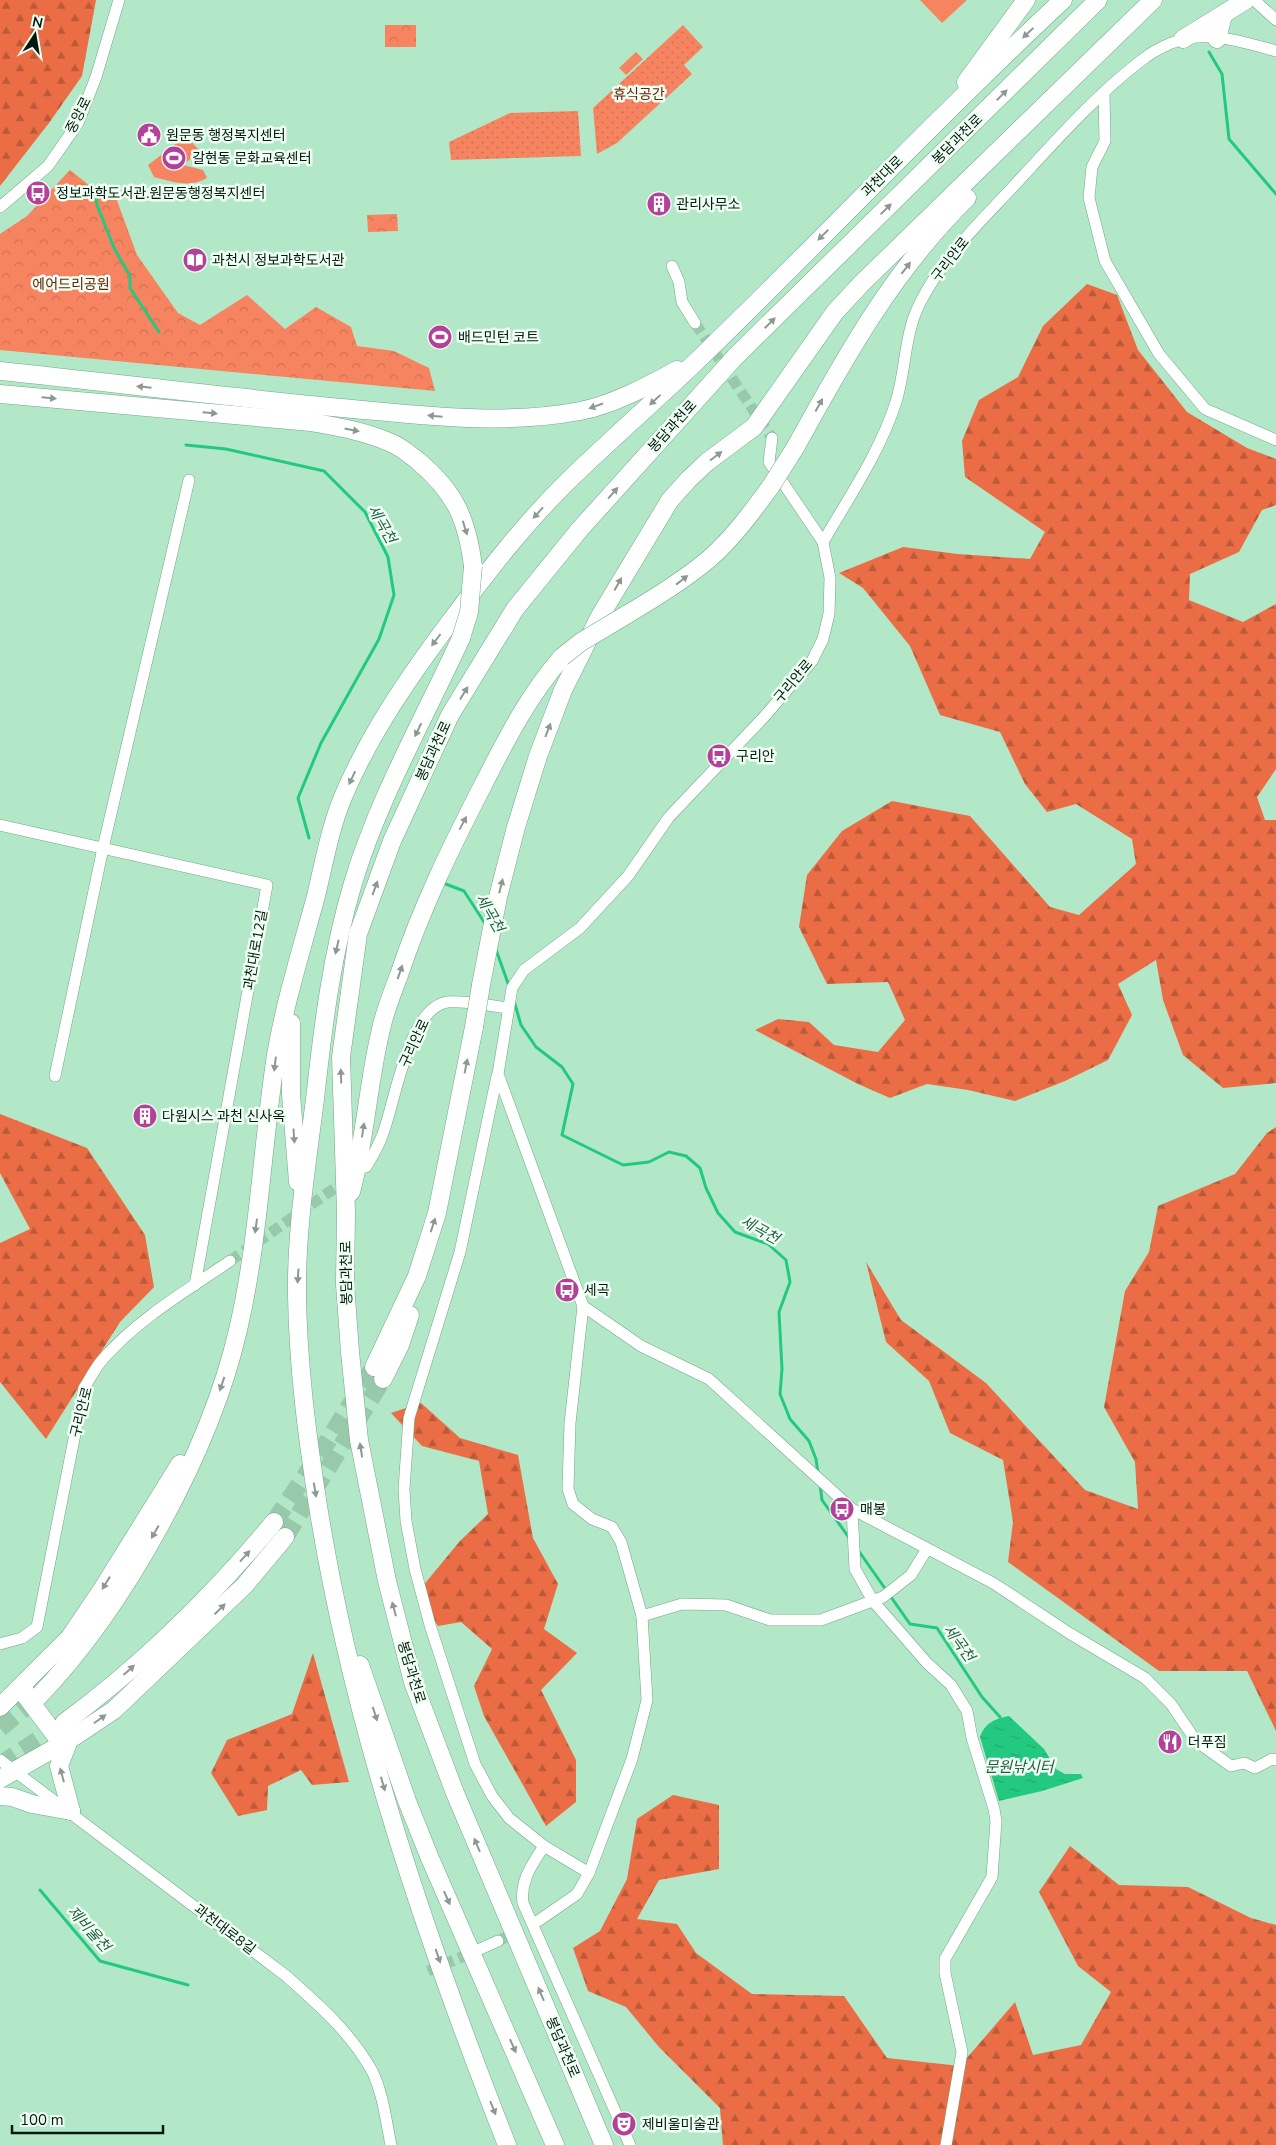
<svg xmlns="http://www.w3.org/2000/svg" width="1276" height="2145" viewBox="0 0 1276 2145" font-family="'Nunito Sans','Noto Sans KR',sans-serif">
<defs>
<pattern id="grass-dots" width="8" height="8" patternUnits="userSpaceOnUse" patternTransform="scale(1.25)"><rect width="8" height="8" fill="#f78460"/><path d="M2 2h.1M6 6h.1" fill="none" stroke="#d27152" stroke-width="1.8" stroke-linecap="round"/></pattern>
<pattern id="forest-firs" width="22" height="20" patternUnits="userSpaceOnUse" patternTransform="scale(1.25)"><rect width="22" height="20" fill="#eb6d46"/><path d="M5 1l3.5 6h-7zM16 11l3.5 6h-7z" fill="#bc5939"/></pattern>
<pattern id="park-crowns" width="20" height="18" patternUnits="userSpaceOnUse" patternTransform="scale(1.25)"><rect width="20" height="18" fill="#f78460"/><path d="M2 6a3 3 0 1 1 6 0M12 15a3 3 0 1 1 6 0" fill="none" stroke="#d27152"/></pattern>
<pattern id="water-ripples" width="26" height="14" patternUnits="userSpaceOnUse" patternTransform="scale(1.25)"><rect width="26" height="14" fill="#24c981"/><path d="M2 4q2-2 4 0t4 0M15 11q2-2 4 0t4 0" fill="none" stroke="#1fac6e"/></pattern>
</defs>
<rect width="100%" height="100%" fill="#b2e8c7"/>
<g fill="url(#grass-dots)">
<path d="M683 25 703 47 684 65 692 74 617 143 597 154 593 108Z"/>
<path d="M578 111 581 156 451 160 449 142 510 113Z"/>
</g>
<g fill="url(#forest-firs)">
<path d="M0 0H96L82 76 49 123 0 186Z"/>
<path d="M1087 284 1117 295 1138 350 1187 412 1247 448 1276 459V505L1262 510 1239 552 1190 574 1189 600 1243 622 1276 604V769L1257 797 1265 820H1276V1083L1223 1088 1183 1055 1163 1000 1156 960 1118 984 1132 1015 1108 1060 1065 1081 1015 1101 968 1090 927 1084 890 1098 858 1084 755 1030 778 1019 809 1022 834 1045 878 1052 905 1020 888 982 827 984 799 927 807 875 842 831 892 801 970 816 1050 907 1079 915 1136 864 1132 839 1076 804 1047 812 1025 784 1000 732 940 715 910 646 863 588 839 573 903 547 958 554 1030 559 1045 532 965 477 962 441 979 400 1018 377 1043 326Z"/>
<path d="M0 1114 87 1148 145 1235 154 1287 120 1322 46 1439 0 1382V1243L30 1229 0 1173Z"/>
<path d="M1276 1127V1731L1247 1671H1159L1008 1562 1013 1522 1003 1460 950 1433 929 1381 886 1342 866 1262 901 1320 986 1383 1085 1490 1138 1509 1135 1462 1104 1407 1125 1291 1149 1252 1158 1206 1235 1174 1267 1133Z"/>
<path d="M421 1403 460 1438 518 1455 533 1538 558 1584 544 1629 577 1653 541 1690 576 1760V1802L546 1826 484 1716 474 1686 492 1649 461 1622 438 1626 417 1593 460 1541 488 1514 479 1461 422 1446 391 1413Z"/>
<path d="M313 1653 349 1782 312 1785 301 1770 268 1786 267 1810 238 1816 211 1773 227 1740 292 1714Z"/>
<path d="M673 1795 719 1805V1869L659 1880 637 1919 677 1924 696 1953 752 1994 844 1996 887 2058 960 2066 1015 2002 1033 2055 1081 2045 1111 1992 1078 1966 1039 1892 1070 1846 1119 1885 1188 1887 1251 1918 1276 1925V2145H723L720 2108 659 2047 626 2007 588 1991 573 1948 600 1931 627 1879 637 1819Z"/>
</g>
<g fill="url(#park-crowns)">
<rect x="385" y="25" width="31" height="22"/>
<path d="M636 52 643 59 626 75 619 68Z"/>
<path d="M70 170 90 186 115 195 137 255 178 313 200 325 247 295 285 329 316 307 351 327 357 346 394 351 429 368 435 391 0 350V234L27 216Z"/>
<path d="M397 214 398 231 368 232 367 215Z"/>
</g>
<g fill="#f78460">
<path d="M920 0H967L942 23Z"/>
<path d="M186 136 200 151 183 165 203 170 207 178C190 188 173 182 154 177L148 165Z"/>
<path d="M444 324 450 346 437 350 431 327Z"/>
</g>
<path fill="url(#water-ripples)" d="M1009 1716 1044 1749 1056 1769 1065 1774H1081L1083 1778 1042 1791 999 1801 980 1737C985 1723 994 1719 1009 1716Z"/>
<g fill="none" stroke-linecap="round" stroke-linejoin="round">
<g stroke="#24c981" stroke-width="3">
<path d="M1209 52 1222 74 1229 139 1276 194"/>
<path d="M96 196 97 205 114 248 130 276V288L159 332"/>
<path d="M186 445 226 449 324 471 365 512 388 557 394 595 379 639 321 743 298 798 309 838"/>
<path d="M443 883 464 891 486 925"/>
<path d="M495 947 509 986"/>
<path d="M514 1001 521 1025 536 1047 562 1067 573 1084 562 1135 623 1165 649 1162 669 1152 686 1156 700 1168 706 1188 718 1213 735 1232 768 1244 786 1260 790 1282 779 1312 782 1369 780 1394 790 1419 809 1441 816 1459 818 1473"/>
<path d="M820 1484 822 1500 850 1539"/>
<path d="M858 1550 910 1624 937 1628 982 1697 1000 1717"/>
<path d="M40 1890 100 1961 188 1985"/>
</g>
<g stroke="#98c9ab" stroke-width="11" stroke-dasharray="11 5.5" stroke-linecap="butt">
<path d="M695 323 772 438"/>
<path d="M230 1261 348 1179"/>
<path d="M498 1941 538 1921"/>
<path d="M428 1971 476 1951"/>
</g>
<g stroke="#98c9ab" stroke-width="18" stroke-dasharray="18 9" stroke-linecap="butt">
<path d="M274 1522 316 1460 374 1367"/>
<path d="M285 1537 383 1379"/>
<path d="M0 1728 38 1697"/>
<path d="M0 1765 64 1723"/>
</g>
<defs>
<g id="minor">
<path d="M1254 0 1276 20"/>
<path d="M1104 93 1105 141 1092 167 1089 198 1105 261 1159 354 1205 409 1276 440"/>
<path d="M0 207 48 166 78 123 96 77 119 0"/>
<path d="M672 266 679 282 682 302 695 323"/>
<path d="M772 438 769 462 823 542"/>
<path d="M0 825 267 885 195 1285"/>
<path d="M55 1076 103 848 189 480"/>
<path d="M497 1076 460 1252 409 1418 404 1489 406 1521 415 1569 430 1625 475 1764 492 1796 509 1818 544 1846 589 1873"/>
<path d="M366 1167C372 1157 378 1147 382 1136 395 1105 407 1009 447 1002 461 1000 492 1006 508 1008"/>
<path d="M583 1306 641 1346 709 1379 852 1509 993 1583 1069 1633 1145 1678 1171 1704 1196 1741 1231 1766 1244 1763 1255 1768 1272 1759 1276 1760"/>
<path d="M852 1509 855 1569 873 1601 927 1663 951 1685 967 1711 972 1738 994 1809 996 1821 992 1877 945 1959V1973L962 2052 946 2145"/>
<path d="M642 1616 682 1604 726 1605 770 1620H821L883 1597 911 1575 927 1549"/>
<path d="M0 1644 22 1638 37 1627 84 1388C90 1379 95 1368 103 1359 138 1319 186 1291 230 1261"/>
<path d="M0 1760 285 1975C318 2004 351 2033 372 2071 383 2093 386 2121 391 2145"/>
<path d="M544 1846C532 1865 520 1880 523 1903L630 2145"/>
<path d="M538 1921 577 1894 589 1873 632 1759 647 1700 642 1616 621 1542 612 1527 592 1519 573 1504 568 1489 570 1423 583 1306 498 1074 512 988 524 970 580 928 628 876 669 817 764 717 812 661 823 639 829 614 830 578 823 542C849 497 880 452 896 402 906 370 904 334 920 303 942 259 978 224 1011 189 1051 146 1099 91 1146 57 1155 50 1172 42 1183 39 1213 32 1247 43 1276 51"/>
<path d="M480 1949 498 1941"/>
</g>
<g id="highway">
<path d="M1183 39 1246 0"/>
<path d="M1217 39 1223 15"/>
<path d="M966 82 1026 0"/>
<path d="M735 357 1098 0"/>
<path d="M0 371C114 383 228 397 342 408 421 415 501 426 580 411 612 405 648 386 677 370"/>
<path d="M0 394 311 422C338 427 364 431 389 442 400 446 409 454 418 461 455 492 467 519 473 566"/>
<path d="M795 448C844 359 893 270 967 198"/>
<path d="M580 529 515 609 450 715 392 841 358 934 341 1057 346 1212 345 1284 350 1352 359 1440 387 1581 413 1682 455 1793 604 2145"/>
<path d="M626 615C655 598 683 581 709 559 733 538 752 512 771 486"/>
<path d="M461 638C424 719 379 797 353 883 332 953 323 1026 315 1099 307 1163 296 1230 297 1295 298 1366 307 1435 318 1506 353 1725 426 1939 507 2145"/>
<path d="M481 985 498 897 516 827 538 756 563 690 600 616 670 500 689 479 707 462 754 427 835 312 862 283 1153 0"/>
<path d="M291 1023V1094L298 1182"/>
<path d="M351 1192C366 1137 368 1080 382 1025 386 1008 393 991 399 975 421 909 451 847 483 785 506 740 528 696 562 657"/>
<path d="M374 1367 417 1276 437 1213 474 1027"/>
<path d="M383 1379 400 1345 410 1315"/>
<path d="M360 1665 407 1801 429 1856 555 2145"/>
<path d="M25 1691 26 1696 56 1736 66 1742"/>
<path d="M38 1697C124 1608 210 1452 238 1330 259 1240 262 1147 276 1055 285 1002 302 948 316 896 324 863 330 828 343 797 370 733 409 677 450 622 487 572 525 523 569 480 613 437 660 397 704 354 825 237 940 114 1063 0"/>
<path d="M0 1707 70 1637 103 1588 180 1464"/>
<path d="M64 1723C141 1666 213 1596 274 1522"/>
<path d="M69 1740 59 1766 71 1811"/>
<path d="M0 1779 69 1740 114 1710 245 1585 285 1537"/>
<path d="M0 1796 12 1797 32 1804 71 1811"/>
</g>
</defs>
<use href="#minor" stroke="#72a687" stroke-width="12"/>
<use href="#highway" stroke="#72a687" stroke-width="19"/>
<use href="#minor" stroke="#fff" stroke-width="11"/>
<use href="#highway" stroke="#fff" stroke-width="18"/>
<defs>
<g id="highway-bridge">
<path d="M771 486 795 448"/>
<path d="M580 529 735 357"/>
<path d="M461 638 469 612 473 566"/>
<path d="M562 657 581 642 626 615"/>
<path d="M474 1027 481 985"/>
</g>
</defs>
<use href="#highway-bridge" stroke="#72a687" stroke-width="19" stroke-linecap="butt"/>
<use href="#highway-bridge" stroke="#fff" stroke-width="18"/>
</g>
<defs><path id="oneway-solid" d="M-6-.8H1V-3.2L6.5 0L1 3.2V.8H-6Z" transform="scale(1.25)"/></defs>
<g fill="#8e9893">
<use href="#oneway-solid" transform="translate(1028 33) rotate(137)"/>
<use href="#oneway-solid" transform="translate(1002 95) rotate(-45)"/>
<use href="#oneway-solid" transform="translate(886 209) rotate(-45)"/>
<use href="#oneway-solid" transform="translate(823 235) rotate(135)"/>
<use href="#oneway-solid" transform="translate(906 268) rotate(-52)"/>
<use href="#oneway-solid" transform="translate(770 323) rotate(-45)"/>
<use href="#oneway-solid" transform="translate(144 387) rotate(-174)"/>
<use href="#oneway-solid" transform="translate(49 398) rotate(5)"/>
<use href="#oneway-solid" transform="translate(655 400) rotate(137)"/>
<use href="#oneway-solid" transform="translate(819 405) rotate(-61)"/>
<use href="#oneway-solid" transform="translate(596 406) rotate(161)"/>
<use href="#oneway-solid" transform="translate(210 413) rotate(5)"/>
<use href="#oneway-solid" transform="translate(435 416) rotate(-175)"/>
<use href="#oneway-solid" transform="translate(352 430) rotate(11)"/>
<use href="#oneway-solid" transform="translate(716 456) rotate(-37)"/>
<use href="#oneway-solid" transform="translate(613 493) rotate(-49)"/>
<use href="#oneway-solid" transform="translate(538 513) rotate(132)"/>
<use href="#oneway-solid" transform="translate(465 528) rotate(73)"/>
<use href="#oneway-solid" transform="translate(682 580) rotate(-38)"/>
<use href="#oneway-solid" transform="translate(618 584) rotate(-61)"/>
<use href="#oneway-solid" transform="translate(436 640) rotate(127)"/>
<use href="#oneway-solid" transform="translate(464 693) rotate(-58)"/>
<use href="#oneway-solid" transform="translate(418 730) rotate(116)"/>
<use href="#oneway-solid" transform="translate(548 730) rotate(-69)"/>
<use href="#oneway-solid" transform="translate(352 778) rotate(115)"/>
<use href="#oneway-solid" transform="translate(463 823) rotate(-62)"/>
<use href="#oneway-solid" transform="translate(501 886) rotate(-76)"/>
<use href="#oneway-solid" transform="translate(375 888) rotate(-70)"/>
<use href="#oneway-solid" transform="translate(337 947) rotate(103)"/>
<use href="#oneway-solid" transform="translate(400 972) rotate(-71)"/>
<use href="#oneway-solid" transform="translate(275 1064) rotate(97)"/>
<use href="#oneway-solid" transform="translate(466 1066) rotate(-79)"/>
<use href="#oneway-solid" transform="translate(341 1076) rotate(-92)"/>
<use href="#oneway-solid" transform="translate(363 1130) rotate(-82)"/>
<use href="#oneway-solid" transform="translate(294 1136) rotate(86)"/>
<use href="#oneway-solid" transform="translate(433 1225) rotate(-72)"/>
<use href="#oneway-solid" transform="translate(256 1226) rotate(98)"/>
<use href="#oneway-solid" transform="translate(298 1276) rotate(94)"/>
<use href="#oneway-solid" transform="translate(222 1384) rotate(109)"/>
<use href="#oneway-solid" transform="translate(361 1450) rotate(-99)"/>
<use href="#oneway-solid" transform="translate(315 1490) rotate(81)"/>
<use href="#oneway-solid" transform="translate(155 1532) rotate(119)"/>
<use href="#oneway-solid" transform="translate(245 1556) rotate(-48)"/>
<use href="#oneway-solid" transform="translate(106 1583) rotate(122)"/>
<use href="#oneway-solid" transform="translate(220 1609) rotate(-44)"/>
<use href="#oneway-solid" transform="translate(394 1609) rotate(-105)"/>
<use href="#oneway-solid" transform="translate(129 1670) rotate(-42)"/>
<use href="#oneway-solid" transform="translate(375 1714) rotate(72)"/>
<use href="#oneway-solid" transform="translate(100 1719) rotate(-35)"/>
<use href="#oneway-solid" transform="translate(62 1775) rotate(-105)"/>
<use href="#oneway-solid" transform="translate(383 1784) rotate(74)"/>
<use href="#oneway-solid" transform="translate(477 1845) rotate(-113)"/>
<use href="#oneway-solid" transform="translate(447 1898) rotate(66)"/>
<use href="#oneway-solid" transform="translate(438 1956) rotate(71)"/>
<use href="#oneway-solid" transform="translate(541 1994) rotate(-113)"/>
<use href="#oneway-solid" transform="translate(513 2046) rotate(66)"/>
<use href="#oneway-solid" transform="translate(493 2108) rotate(68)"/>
</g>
<defs>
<symbol id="civic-disc" viewBox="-11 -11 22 22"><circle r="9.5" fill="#b34099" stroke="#effff4"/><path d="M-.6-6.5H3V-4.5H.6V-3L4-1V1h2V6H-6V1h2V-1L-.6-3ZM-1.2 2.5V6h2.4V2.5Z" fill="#fff"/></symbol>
<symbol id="stadium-disc" viewBox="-11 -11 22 22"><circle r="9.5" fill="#b34099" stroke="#effff4"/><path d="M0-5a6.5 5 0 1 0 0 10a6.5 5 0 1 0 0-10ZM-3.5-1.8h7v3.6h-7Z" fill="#fff"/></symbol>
<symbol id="bus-disc" viewBox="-11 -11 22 22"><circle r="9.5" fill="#b34099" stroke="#effff4"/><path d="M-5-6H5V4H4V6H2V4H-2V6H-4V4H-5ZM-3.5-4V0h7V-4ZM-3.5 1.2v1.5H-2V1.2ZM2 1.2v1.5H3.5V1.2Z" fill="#fff"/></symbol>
<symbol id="building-disc" viewBox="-11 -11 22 22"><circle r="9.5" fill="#b34099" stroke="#effff4"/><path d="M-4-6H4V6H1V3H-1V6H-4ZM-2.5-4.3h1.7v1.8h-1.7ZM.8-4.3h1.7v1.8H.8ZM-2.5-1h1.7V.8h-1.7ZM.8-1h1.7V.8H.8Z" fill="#fff"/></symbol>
<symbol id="library-disc" viewBox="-11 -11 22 22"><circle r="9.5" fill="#b34099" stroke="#effff4"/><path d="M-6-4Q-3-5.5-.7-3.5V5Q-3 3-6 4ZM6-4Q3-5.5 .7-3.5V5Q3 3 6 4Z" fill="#fff"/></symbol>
<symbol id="restaurant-disc" viewBox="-11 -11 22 22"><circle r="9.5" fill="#b34099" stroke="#effff4"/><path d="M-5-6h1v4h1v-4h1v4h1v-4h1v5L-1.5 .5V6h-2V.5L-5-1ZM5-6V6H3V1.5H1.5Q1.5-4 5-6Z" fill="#fff"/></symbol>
<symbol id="theatre-disc" viewBox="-11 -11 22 22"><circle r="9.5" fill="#b34099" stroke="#effff4"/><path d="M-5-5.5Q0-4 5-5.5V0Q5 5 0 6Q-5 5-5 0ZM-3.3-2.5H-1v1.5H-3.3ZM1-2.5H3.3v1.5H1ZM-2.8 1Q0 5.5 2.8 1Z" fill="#fff"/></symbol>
</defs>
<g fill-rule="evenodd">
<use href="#civic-disc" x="135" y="121" width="28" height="28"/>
<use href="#stadium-disc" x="160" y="144" width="28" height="28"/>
<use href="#bus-disc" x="24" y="179" width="28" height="28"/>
<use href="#building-disc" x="645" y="190" width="28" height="28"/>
<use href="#library-disc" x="181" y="246" width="28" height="28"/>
<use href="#stadium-disc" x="426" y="323" width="28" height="28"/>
<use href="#bus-disc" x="705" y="742" width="28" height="28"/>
<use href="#building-disc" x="131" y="1102" width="28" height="28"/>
<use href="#bus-disc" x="553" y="1276" width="28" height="28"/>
<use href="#bus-disc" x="828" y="1495" width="28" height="28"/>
<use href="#restaurant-disc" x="1156" y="1728" width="28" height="28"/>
<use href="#theatre-disc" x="610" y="2110" width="28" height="28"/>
</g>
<g text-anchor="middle" stroke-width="5" stroke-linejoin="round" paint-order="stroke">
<g font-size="14" fill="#6f2003" stroke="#effff4">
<text x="639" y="99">휴식공간</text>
<text x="71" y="289">에어드리공원</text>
</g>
<g font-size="14" fill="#04190e" stroke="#effff4">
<text transform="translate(78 115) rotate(-63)" y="5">중앙로</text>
<text transform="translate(957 139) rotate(-45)" y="5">봉담과천로</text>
<text transform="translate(882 176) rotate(-45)" y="5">과천대로</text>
<text transform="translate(950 259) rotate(-52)" y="5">구리안로</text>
<text transform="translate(672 426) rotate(-48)" y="5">봉담과천로</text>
<text transform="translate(793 681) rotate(-50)" y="5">구리안로</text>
<text transform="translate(433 751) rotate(-65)" y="5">봉담과천로</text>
<text transform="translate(255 950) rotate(-80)" y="5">과천대로12길</text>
<text transform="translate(414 1043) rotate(-65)" y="5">구리안로</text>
<text transform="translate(346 1273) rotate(-91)" y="5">봉담과천로</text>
<text transform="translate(81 1412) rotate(-76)" y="5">구리안로</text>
<text transform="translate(412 1672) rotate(73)" y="5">봉담과천로</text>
<text transform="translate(225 1929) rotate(37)" y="5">과천대로8길</text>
<text transform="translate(563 2047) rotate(67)" y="5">봉담과천로</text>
</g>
<g font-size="14" fill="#04190e" stroke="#effff4" text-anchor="start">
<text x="166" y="140">원문동 행정복지센터</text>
<text x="192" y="163">갈현동 문화교육센터</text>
<text x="56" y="198">정보과학도서관.원문동행정복지센터</text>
<text x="676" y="209">관리사무소</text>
<text x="212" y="265">과천시 정보과학도서관</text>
<text x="458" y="342">배드민턴 코트</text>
<text x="736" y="761">구리안</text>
<text x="162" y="1121">다원시스 과천 신사옥</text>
<text x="584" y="1295">세곡</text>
<text x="860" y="1514">매봉</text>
<text x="1188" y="1747">더푸짐</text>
<text x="642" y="2129">제비울미술관</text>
</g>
<g font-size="15" font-style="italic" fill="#235c3f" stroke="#effff4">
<text transform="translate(382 524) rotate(60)" y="5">세곡천</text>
<text transform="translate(490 913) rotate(60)" y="5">세곡천</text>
<text transform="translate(760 1230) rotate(29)" y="5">세곡천</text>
<text transform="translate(959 1643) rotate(54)" y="5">세곡천</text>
<text x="1019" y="1772">문원낚시터</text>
<text transform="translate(89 1929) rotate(48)" y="5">제비울천</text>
</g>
</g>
<g transform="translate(35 35) rotate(12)" stroke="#effff4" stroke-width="4" paint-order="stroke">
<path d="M0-4L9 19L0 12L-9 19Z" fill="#04190e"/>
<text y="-8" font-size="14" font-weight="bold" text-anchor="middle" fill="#04190e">N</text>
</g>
<path d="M12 2125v8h151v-8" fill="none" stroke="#04190e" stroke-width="2.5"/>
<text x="20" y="2125" font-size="15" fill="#04190e" stroke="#effff4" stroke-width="4" paint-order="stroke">100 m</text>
</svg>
